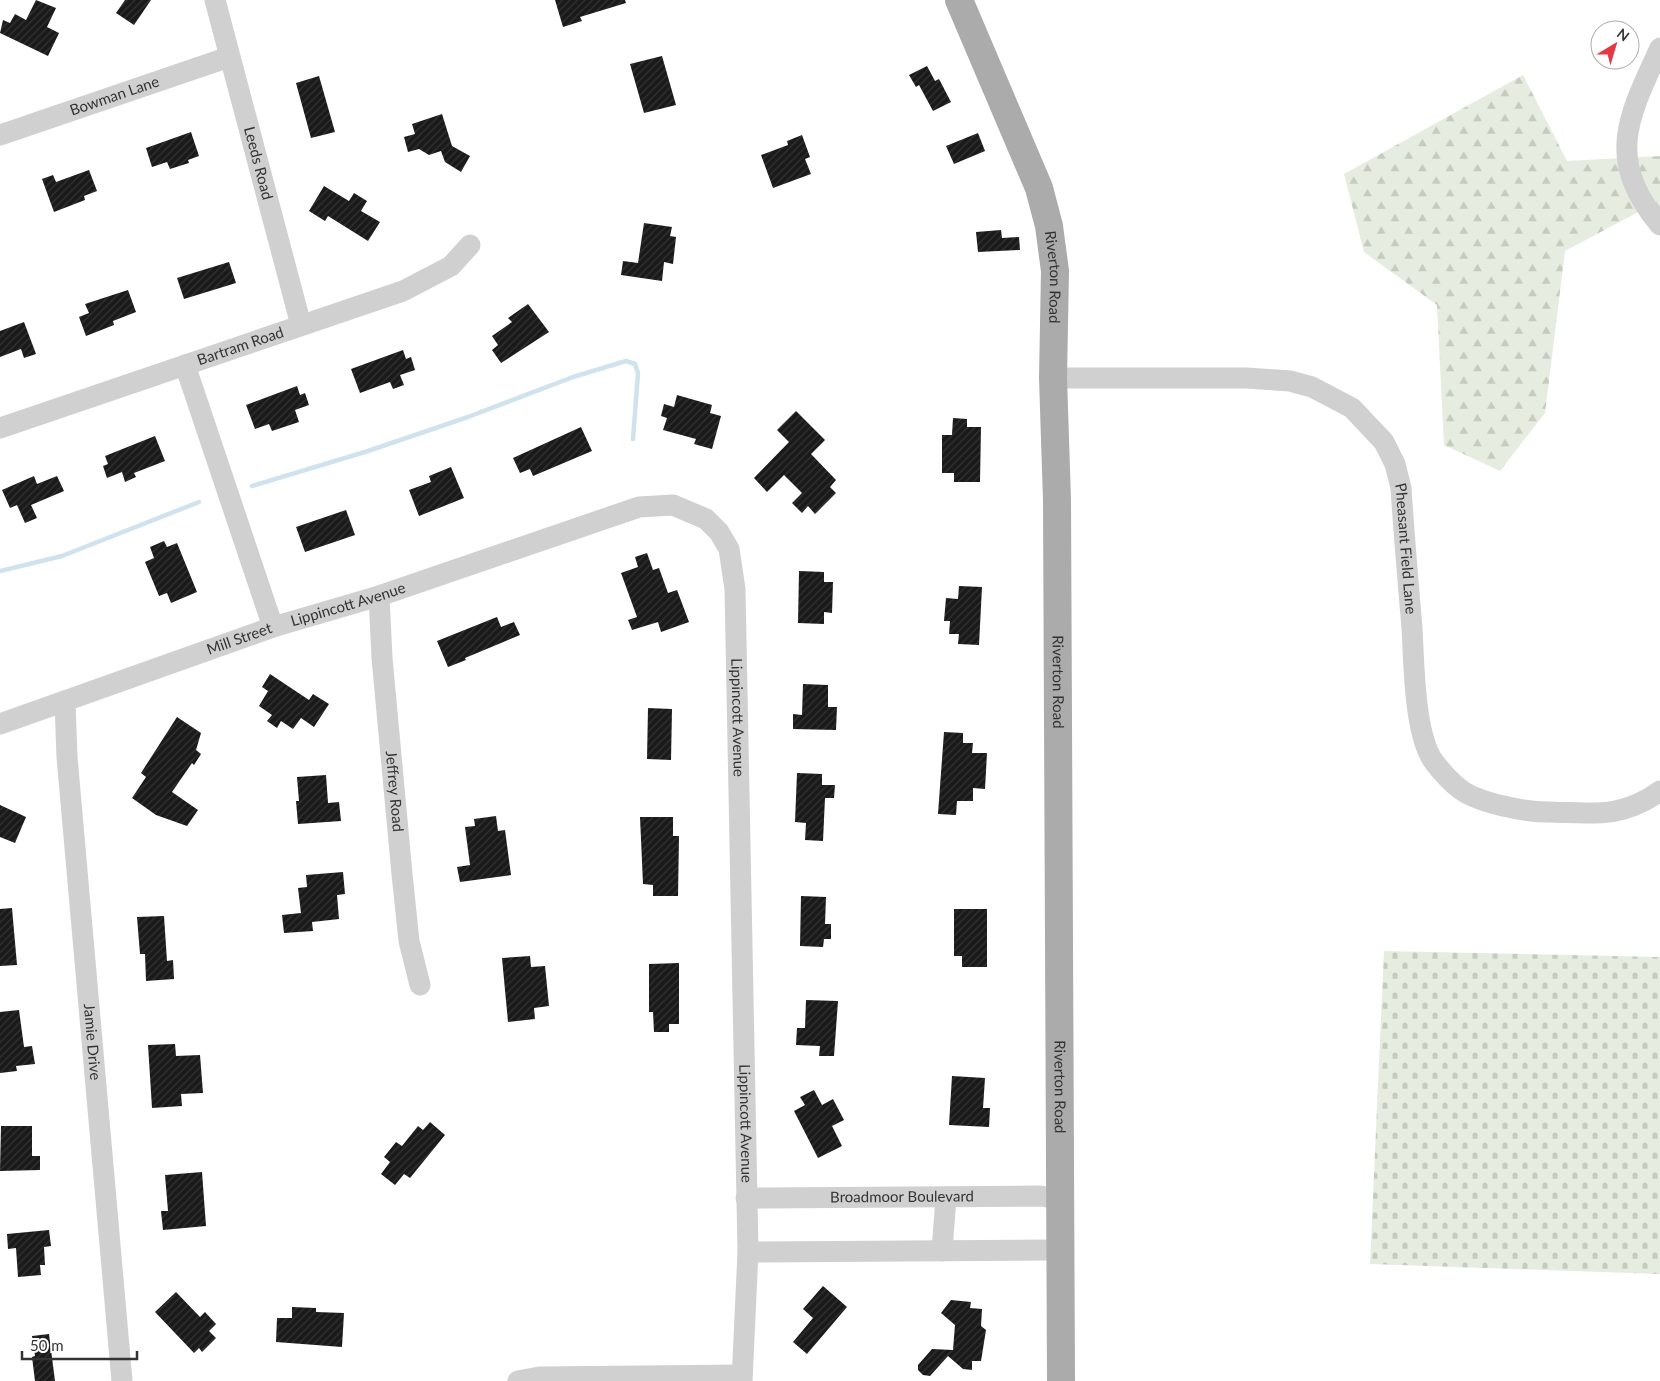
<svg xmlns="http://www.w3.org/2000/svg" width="1660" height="1381" viewBox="0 0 1660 1381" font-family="Lato,sans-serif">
<defs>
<pattern id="forest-firs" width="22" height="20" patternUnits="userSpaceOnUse" patternTransform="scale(1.25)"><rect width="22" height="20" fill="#e6ecdf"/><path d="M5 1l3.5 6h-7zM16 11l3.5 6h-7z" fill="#c6cbc0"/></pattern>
<pattern id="cemetery-stones" width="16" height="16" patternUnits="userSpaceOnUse" patternTransform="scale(1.25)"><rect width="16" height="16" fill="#e6ecdf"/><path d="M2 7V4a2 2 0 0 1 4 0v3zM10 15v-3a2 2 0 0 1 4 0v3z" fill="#c6cbc0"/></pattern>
<pattern id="building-hatch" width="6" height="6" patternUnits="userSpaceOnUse" patternTransform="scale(1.25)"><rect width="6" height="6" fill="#1a1a1a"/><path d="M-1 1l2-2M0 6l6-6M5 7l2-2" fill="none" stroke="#333"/></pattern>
</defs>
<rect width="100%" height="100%" fill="#fff"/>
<path fill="url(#forest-firs)" d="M1523 75 1567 161 1660 156V227L1644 209 1565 251 1545 413 1500 471 1444 445 1437 305 1364 252 1344 174Z"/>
<path fill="url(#cemetery-stones)" d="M1384 951 1660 957V1274L1370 1264Z"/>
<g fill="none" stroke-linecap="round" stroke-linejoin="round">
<g stroke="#cfe2ee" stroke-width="4.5">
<path d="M252 486 365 452 468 417 573 377 626 361 635 364 638 373 633 439"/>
<path d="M0 571 62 556 199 502"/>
</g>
</g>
<g fill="url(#building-hatch)">
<path d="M36 0 56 8 47 27 59 33 48 56 0 33 3 20 10 23 15 14 26 20Z"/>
<path d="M125 0H151L134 25 116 13Z"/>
<path d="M555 0H625L626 3 580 17 582 21 563 27Z"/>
<path d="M662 56 676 105 644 113 630 64Z"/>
<path d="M927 66 935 81 939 79 951 102 933 111 919 85 916 87 909 75Z"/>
<path d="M319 76 335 132 311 138 296 83Z"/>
<path d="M442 114 452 146 470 156 461 172 445 162 441 151 429 155 419 149 408 152 404 137 415 134 412 124Z"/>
<path d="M191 132 199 156 188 160 189 163 170 169 167 162 152 167 146 148Z"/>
<path d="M978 133 985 151 954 164 946 146Z"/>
<path d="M802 135 810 157 805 159 811 174 773 188 761 155 788 145 787 141Z"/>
<path d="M89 170 97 191 84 196 85 200 54 212 42 179 53 175 56 182Z"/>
<path d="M324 186 349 201 354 193 367 201 361 211 380 222 368 241 328 216 325 221 309 211Z"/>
<path d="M644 223 672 227 670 236 676 237 673 264 664 262 662 281 621 275 623 261 638 263Z"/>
<path d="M1001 230 1002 238 1019 237 1020 250 978 252 976 232Z"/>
<path d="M229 262 236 283 184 299 177 278Z"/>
<path d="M128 290 136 312 113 321 114 325 86 336 79 317 89 313 85 304Z"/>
<path d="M528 304 549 332 501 363 492 350 498 345 492 336 512 322 508 318Z"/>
<path d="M24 322 36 354 24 358 21 349 0 357V331Z"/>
<path d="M403 350 406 359 411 357 415 370 400 375 404 385 393 389 390 382 360 393 351 369Z"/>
<path d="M297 386 300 395 305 393 309 405 295 410 299 422 272 431 269 424 255 429 246 405Z"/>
<path d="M677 395 712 405 710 413 721 416 712 449 694 444 696 439 663 430 667 418 661 416 664 404 674 407Z"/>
<path d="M796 411 825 440 811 454 836 480 830 487 836 493 815 514 808 506 802 513 792 503 802 493 784 475 767 492 754 478 789 442 777 430Z"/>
<path d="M953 418 967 419V427H981L980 482H954V473H942V435H952Z"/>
<path d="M581 427 592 451 533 476 530 469 520 473 513 458Z"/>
<path d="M155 436 165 461 134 473 136 477 125 482 122 472 107 478 103 466 108 464 105 456Z"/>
<path d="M451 467 464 498 419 516 409 490 431 482 429 476Z"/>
<path d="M34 476 37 484 57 476 64 491 31 505 37 518 25 523 17 505 10 508 2 490Z"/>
<path d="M346 510 355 535 305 552 296 527Z"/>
<path d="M164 541 167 547 177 543 197 592 171 603 167 593 159 596 145 562 154 558 150 547Z"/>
<path d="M647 553 653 570 659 568 668 593 677 590 689 622 661 632 658 622 632 630 628 620 637 617 621 573 638 567 635 557Z"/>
<path d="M799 571 824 572V582H833L832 613 824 612V624L798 623Z"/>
<path d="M959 586 982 587 979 645 958 644 959 634H949L950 621H944L946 598 958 599Z"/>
<path d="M497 617 501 627 514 622 520 635 465 658 466 660 448 667 437 641Z"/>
<path d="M270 674 309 700 313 694 329 704 314 727 301 718 293 729 281 721 277 728 267 721 272 715 259 706 268 691 262 687Z"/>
<path d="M803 684 828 685V707H837L836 730 793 729V714L802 715Z"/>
<path d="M648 708 672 709 671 760 647 759Z"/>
<path d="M177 717 201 733 196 750 201 754 194 765 192 763 172 792 198 810 187 826 156 815 132 798 146 777 141 773Z"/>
<path d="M944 732 963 733V743H973L972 753H987L985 789 973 788V801H957L956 815 938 814Z"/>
<path d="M797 773 822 774V785H835L834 798H825L823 841 805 840 806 823 795 822Z"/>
<path d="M326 775 328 803 339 802 341 821 298 824 296 801H299L297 777Z"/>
<path d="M0 805 26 817 15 843 0 837Z"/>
<path d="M496 816 498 831 505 830 511 875 460 882 457 867 470 865 465 827 475 826 474 819Z"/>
<path d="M640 817H673V836H679L678 896H653V885L643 884Z"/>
<path d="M343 872 345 894 337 895 339 919 312 922 313 931 284 933 282 915 301 913 298 888 307 887 306 875Z"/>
<path d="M801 896 826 897 825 924H831V939H824L823 947 800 946Z"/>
<path d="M12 908 17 965 0 966V909Z"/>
<path d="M954 909H987V967H962V956H954Z"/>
<path d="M164 916 167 961 173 960 174 979 146 981 145 954H140L137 917Z"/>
<path d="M530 956 531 967 545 966 549 1006 534 1008 535 1019 508 1022 502 958Z"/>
<path d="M679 963V1024H669V1032H654L653 1012H649V964Z"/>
<path d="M806 1000 838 1001 834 1056H819L820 1046 796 1045 797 1028H805Z"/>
<path d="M19 1010 24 1047 32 1046 35 1064 16 1066 17 1071 0 1073V1012Z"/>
<path d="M175 1044 176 1056 200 1055 203 1093 181 1094 182 1106 152 1108 148 1045Z"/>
<path d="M952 1076 985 1078 983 1108H990L989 1127 949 1125Z"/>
<path d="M814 1090 822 1105 833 1099 844 1120 832 1126 842 1146 818 1158 794 1111 805 1105 800 1097Z"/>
<path d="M430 1122 445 1135 410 1178 404 1174 395 1185 381 1174 390 1162 384 1157 396 1142 402 1146 418 1126 423 1130Z"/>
<path d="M1 1126H32V1156H40V1170L0 1171Z"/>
<path d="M202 1172 206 1226 163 1230 161 1211H168L165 1175Z"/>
<path d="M49 1230 51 1246 44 1247 45 1265H40L41 1275 18 1277 16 1248 8 1249 7 1234Z"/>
<path d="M823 1286 847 1307 807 1354 793 1342 813 1318 803 1309Z"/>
<path d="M176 1292 200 1317 205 1312 216 1324 209 1331 216 1338 202 1352 199 1348 194 1353 155 1312Z"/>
<path d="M951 1300 971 1302 970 1308 982 1309 981 1326 986 1330 981 1361H972V1370L963 1369 948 1356 930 1376 923 1375 918 1370V1365L932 1349 953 1350 955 1325 941 1313Z"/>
<path d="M292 1307 316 1308V1312L344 1313 342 1347 276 1342 277 1318H292Z"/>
<path d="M49 1334 55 1381H35L32 1357 35 1356 32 1336Z"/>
</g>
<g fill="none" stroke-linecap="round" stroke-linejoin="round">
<g stroke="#d0d0d0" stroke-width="21">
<path id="s1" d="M215 0 301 325"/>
<path d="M1660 48C1628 117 1605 159 1660 225"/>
<path id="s2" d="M0 135 229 57"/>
<path d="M185 365 273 627"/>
<path id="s3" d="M1053 378H1246L1290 381 1312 387 1352 408 1384 442 1395 464 1401 488C1404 535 1408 581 1412 628 1414 662 1414 735 1434 762 1441 771 1451 782 1460 789 1478 803 1525 812 1548 812 1592 813 1622 819 1660 791"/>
<path id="s4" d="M0 428 403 291 451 266 470 245"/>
<path id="s5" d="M379 596 382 658 402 874 409 941 420 985"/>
<path id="s6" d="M65 702 67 757 122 1381"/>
<path id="s7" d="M0 724 273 627 379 596 639 507 673 505 706 519 719 532 729 549 735 589 748 1252 742 1381"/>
<path id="s8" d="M746 1198 1041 1196 1059 1199"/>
<path d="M942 1251 946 1197"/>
<path d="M748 1252 1059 1250"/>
<path d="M518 1381 539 1377 742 1375"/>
</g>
<path stroke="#ababab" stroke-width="28" id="s9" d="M959 0 1039 188 1049 226 1055 271 1053 378 1057 500 1061 1381"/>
</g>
<g text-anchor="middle" stroke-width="5" stroke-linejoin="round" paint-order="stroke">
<g font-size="15" fill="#333" stroke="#fff">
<text dy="5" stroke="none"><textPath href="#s2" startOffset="121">Bowman Lane</textPath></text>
<text dy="5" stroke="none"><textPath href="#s1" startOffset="169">Leeds Road</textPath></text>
<text dy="5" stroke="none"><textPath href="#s9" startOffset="295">Riverton Road</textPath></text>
<text dy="5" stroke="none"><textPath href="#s4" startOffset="254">Bartram Road</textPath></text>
<text dy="5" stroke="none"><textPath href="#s3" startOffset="462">Pheasant Field Lane</textPath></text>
<text dy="5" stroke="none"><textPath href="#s7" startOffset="368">Lippincott Avenue</textPath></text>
<text dy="5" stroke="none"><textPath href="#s7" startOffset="254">Mill Street</textPath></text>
<text dy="5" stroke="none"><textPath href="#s9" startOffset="700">Riverton Road</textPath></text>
<text dy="5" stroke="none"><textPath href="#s7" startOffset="952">Lippincott Avenue</textPath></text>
<text dy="5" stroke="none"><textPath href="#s5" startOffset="196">Jeffrey Road</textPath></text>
<text dy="5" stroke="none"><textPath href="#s6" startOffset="341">Jamie Drive</textPath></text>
<text dy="5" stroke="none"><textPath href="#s9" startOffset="1105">Riverton Road</textPath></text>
<text dy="5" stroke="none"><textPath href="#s7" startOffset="1358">Lippincott Avenue</textPath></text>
<text dy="5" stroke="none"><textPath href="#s8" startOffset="156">Broadmoor Boulevard</textPath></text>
</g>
</g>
<g transform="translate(1615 45) rotate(38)"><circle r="24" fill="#ffffff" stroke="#adadad"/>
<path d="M0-4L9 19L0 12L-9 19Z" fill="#e63946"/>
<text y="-8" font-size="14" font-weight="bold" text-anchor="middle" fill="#333333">N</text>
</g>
<path d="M22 1351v8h115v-8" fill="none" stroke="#333333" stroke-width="2.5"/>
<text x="30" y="1351" font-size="15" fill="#333333" stroke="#ffffff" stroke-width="4" paint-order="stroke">50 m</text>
</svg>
